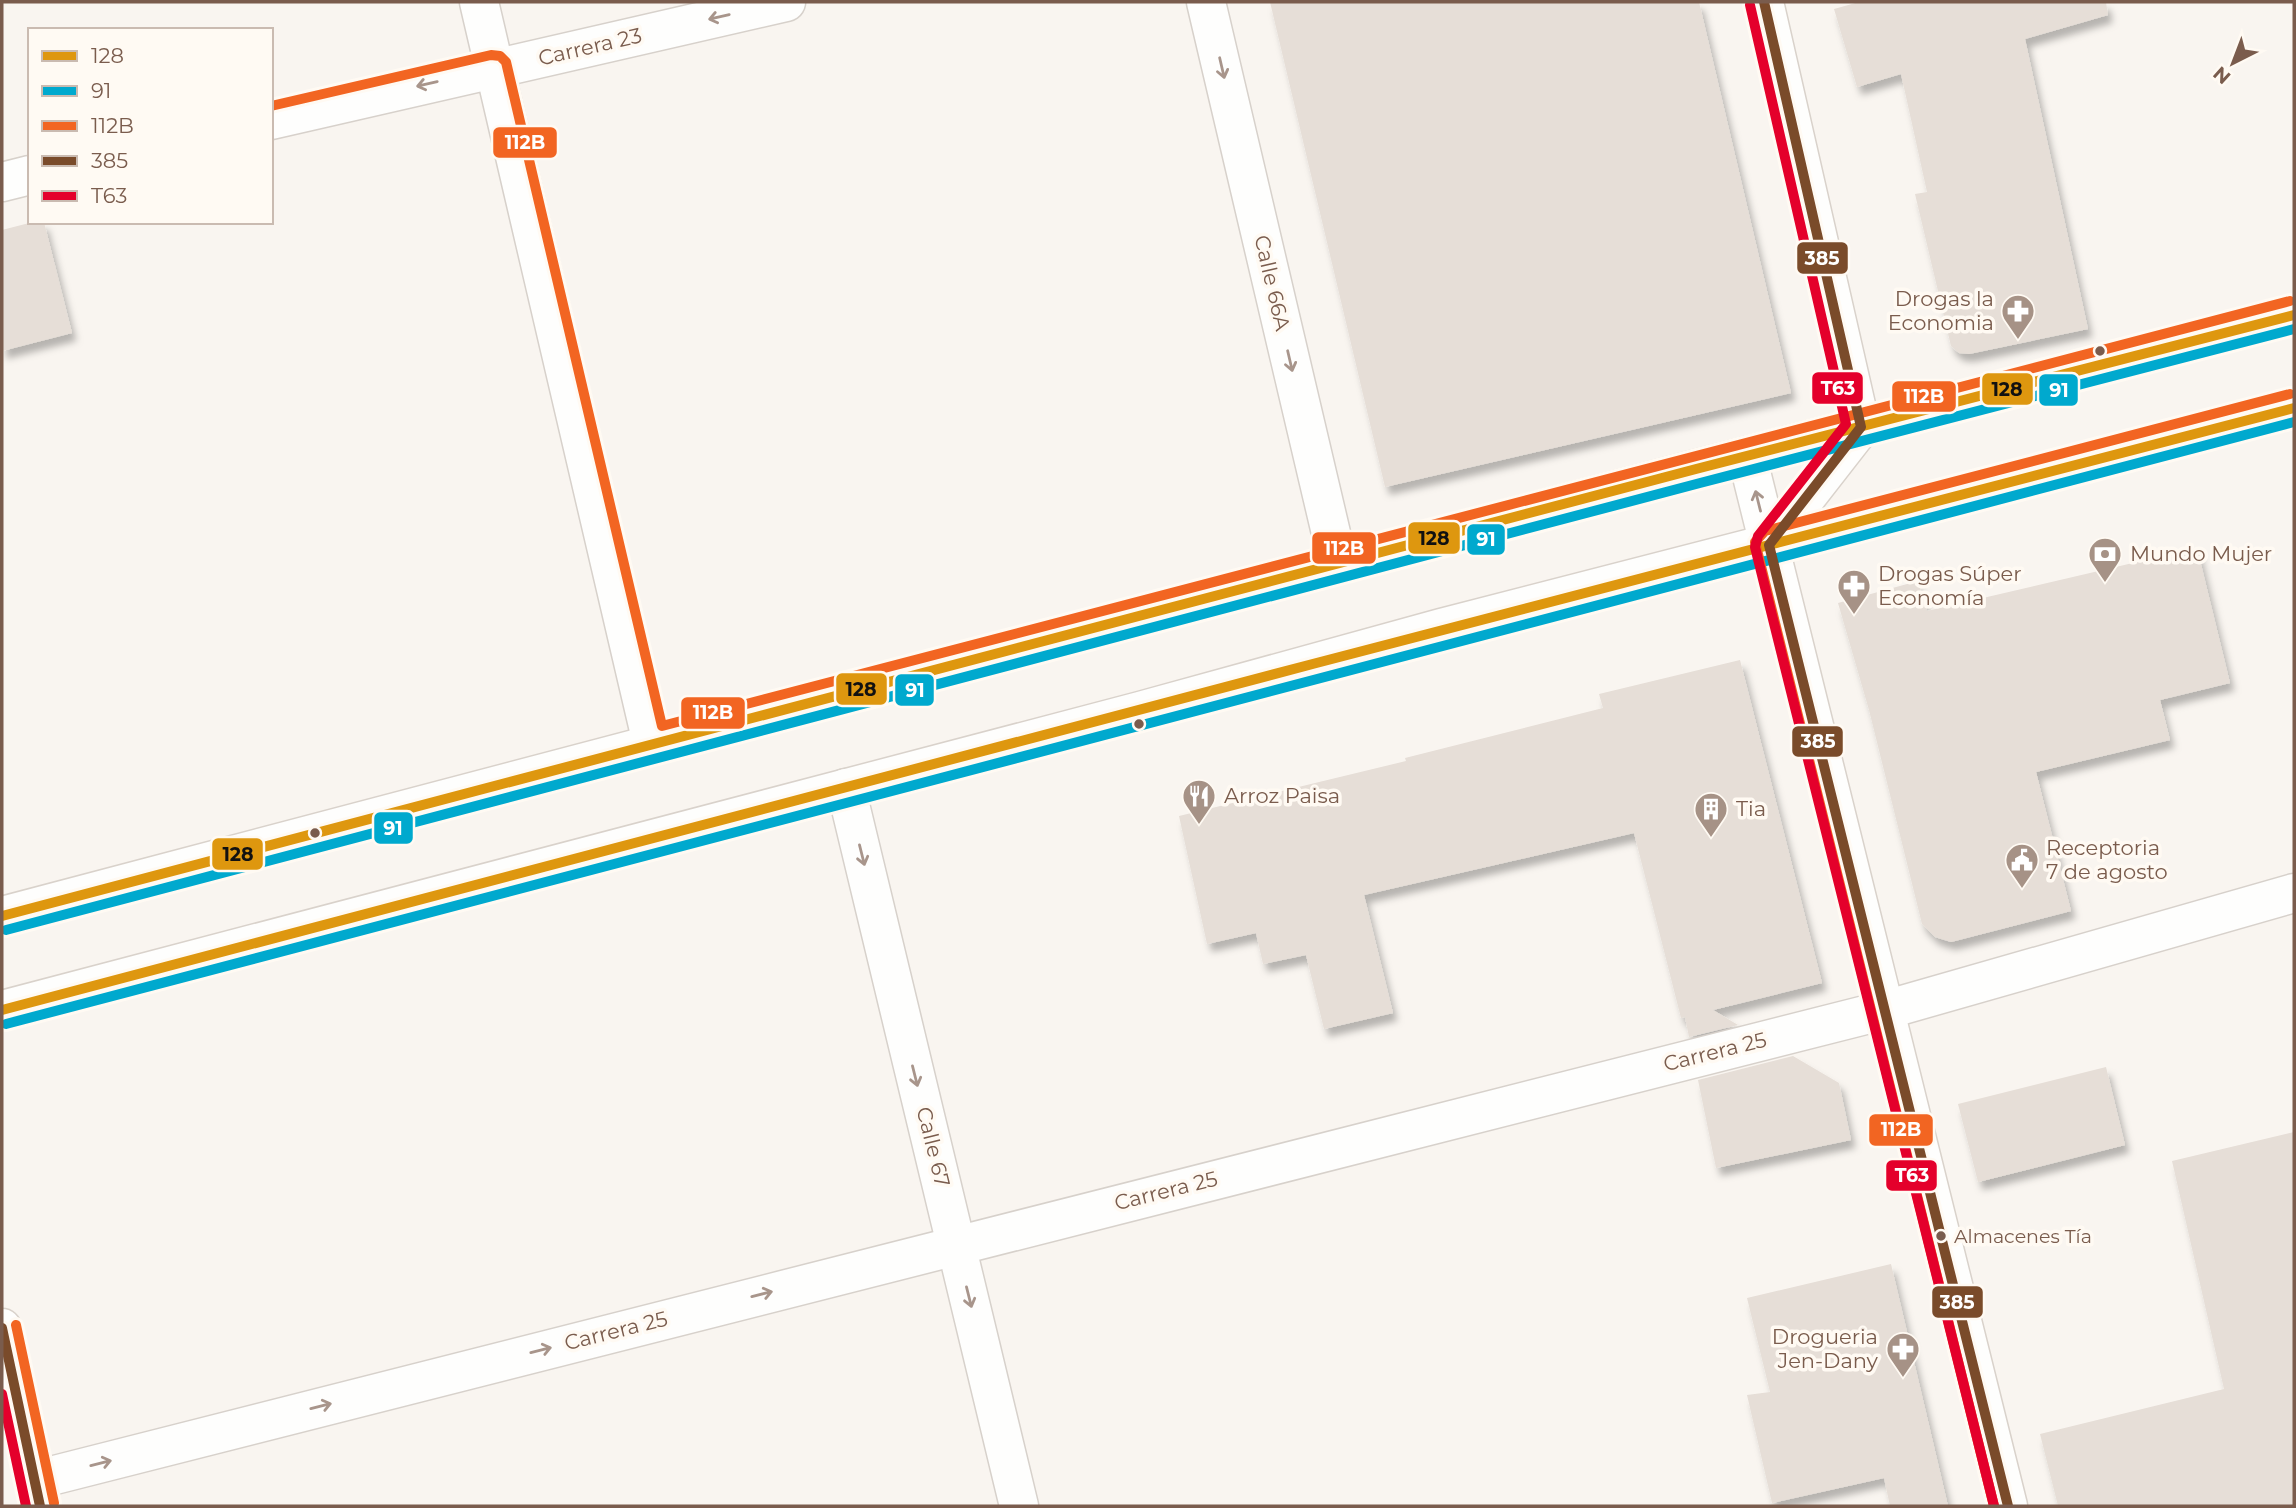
<svg xmlns="http://www.w3.org/2000/svg" width="2296" height="1508" viewBox="0 0 2296 1508" font-family="Montserrat,sans-serif">
<defs>
<filter id="shadow"><feDropShadow dx="4.5" dy="8" stdDeviation="3.5" flood-color="#0004"/></filter>
</defs>
<rect width="100%" height="100%" fill="#f9f5f0"/>
<g fill="#e6ded7" filter="url(#shadow)">
<path d="M1270 2H1699L1791 393 1385 487Z"/>
<path d="M1859 2H2106L2108 15 2025 39 2088 329 1969 354 1959 353 1951 346 1915 194 1927 192 1901 74 1857 87 1834 9Z"/>
<path d="M33 222H44L72 333 2 351V230Z"/>
<path d="M2197 548 2230 683 2160 700 2170 740 2036 772 2071 911 1951 942 1935 937 1922 924 1869 710 1838 603 1918 581 1927 611Z"/>
<path d="M1740 660 1822 983 1713 1010 1738 1025 1689 1037 1685 1017 1681 1018 1634 833 1364 895 1393 1013 1324 1029 1306 955 1263 964 1256 933 1207 944 1179 816 1406 761 1405 758 1603 708 1599 694Z"/>
<path d="M1793 1056 1839 1083 1851 1140 1716 1168 1698 1080Z"/>
<path d="M2106 1067 2125 1145 1978 1182 1958 1104Z"/>
<path d="M2294 1132V1506H2058L2040 1434 2224 1389 2172 1161Z"/>
<path d="M1891 1264 1948 1506H1890L1884 1478 1772 1503 1747 1395 1770 1392 1747 1298Z"/>
</g>
<g fill="none" stroke-linecap="round" stroke-linejoin="round">
<defs>
<g id="minor">
<path d="M479 2 652 743"/>
<path d="M1206 2 1338 563"/>
<path d="M271 120 786 2"/>
<path d="M2 182 30 175"/>
<path d="M846 788 1019 1506"/>
<path d="M35 1480 1885 1010 2294 893"/>
</g>
<g id="secondary">
<path d="M1764 2 1861 427"/>
<path d="M1747 456 2008 1506"/>
<path d="M1769 545 1861 427"/>
<path d="M2 916 1696 469 2294 315"/>
<path d="M2 1010 1140 711 1441 628 2294 408"/>
<path d="M2 1328 40 1506"/>
</g>
</defs>
<use href="#minor" stroke="#d7d1cb" stroke-width="41"/>
<use href="#secondary" stroke="#d9d2cb" stroke-width="41"/>
<use href="#minor" stroke="#fefefd" stroke-width="38"/>
<use href="#secondary" stroke="#fefefd" stroke-width="38"/>
<defs>
<g id="bus-1">
<path d="M2 916 1696 469 2294 315"/>
<path d="M2 1010C766 809 1529 605 2294 408"/>
</g>
<g id="bus-2">
<path d="M6 930 1700 483 2294 329"/>
<path d="M6 1024C768 823 1530 619 2294 422"/>
</g>
<g id="bus-3">
<path d="M271 106 491 55 500 56 506 62 662 726 2290 301"/>
<path d="M16 1325 54 1503"/>
<path d="M1994 1506 1755 542 1765 531 2290 394"/>
</g>
<g id="bus-4">
<path d="M1764 2 1861 427 1769 545 2008 1506"/>
<path d="M2 1328 40 1506"/>
</g>
<g id="bus-5">
<path d="M1750 5 1846 424 1758 536 1755 547 1994 1506"/>
<path d="M2 1394 26 1506"/>
</g>
</defs>
<use href="#bus-1" stroke="#fffaf3" stroke-width="16"/>
<use href="#bus-2" stroke="#fffaf3" stroke-width="16"/>
<use href="#bus-3" stroke="#fffaf3" stroke-width="16"/>
<use href="#bus-4" stroke="#fffaf3" stroke-width="16"/>
<use href="#bus-5" stroke="#fffaf3" stroke-width="16"/>
<use href="#bus-1" stroke="#de970f" stroke-width="10"/>
<use href="#bus-2" stroke="#00a9ce" stroke-width="10"/>
<use href="#bus-3" stroke="#f26522" stroke-width="10"/>
<use href="#bus-4" stroke="#7a4b2a" stroke-width="10"/>
<use href="#bus-5" stroke="#e4002b" stroke-width="10"/>
</g>
<defs><path id="oneway-shaft" d="M-6 0H5M1.5-3L5.5 0L1.5 3" fill="none" stroke-width="1.6" stroke-linecap="round" stroke-linejoin="round" transform="scale(1.75)"/></defs>
<g stroke="#a8958b">
<use href="#oneway-shaft" transform="translate(719 17) rotate(167)"/>
<use href="#oneway-shaft" transform="translate(1222 68) rotate(77)"/>
<use href="#oneway-shaft" transform="translate(427 84) rotate(167)"/>
<use href="#oneway-shaft" transform="translate(1290 361) rotate(77)"/>
<use href="#oneway-shaft" transform="translate(1758 501) rotate(-104)"/>
<use href="#oneway-shaft" transform="translate(862 855) rotate(76)"/>
<use href="#oneway-shaft" transform="translate(915 1076) rotate(76)"/>
<use href="#oneway-shaft" transform="translate(762 1294) rotate(-14)"/>
<use href="#oneway-shaft" transform="translate(969 1297) rotate(76)"/>
<use href="#oneway-shaft" transform="translate(541 1350) rotate(-14)"/>
<use href="#oneway-shaft" transform="translate(321 1406) rotate(-14)"/>
<use href="#oneway-shaft" transform="translate(101 1463) rotate(-14)"/>
</g>
<defs>
<symbol id="pharmacy-pin" viewBox="-11 -11 22 30"><path d="M0 17L-7.5 6A9.5 9.5 0 1 1 7.5 6Z" fill="#a69286" stroke="#fffaf3"/><path d="M-2-6h4v4h4v4h-4v4h-4v-4h-4v-4h4Z" fill="#fff"/></symbol>
<symbol id="bank-pin" viewBox="-11 -11 22 30"><path d="M0 17L-7.5 6A9.5 9.5 0 1 1 7.5 6Z" fill="#a69286" stroke="#fffaf3"/><path d="M-6-4H6V4H-6ZM0-2.3a2.3 2.3 0 1 0 0 4.6a2.3 2.3 0 1 0 0-4.6Z" fill="#fff"/></symbol>
<symbol id="restaurant-pin" viewBox="-11 -11 22 30"><path d="M0 17L-7.5 6A9.5 9.5 0 1 1 7.5 6Z" fill="#a69286" stroke="#fffaf3"/><path d="M-5-6h1v4h1v-4h1v4h1v-4h1v5L-1.5 .5V6h-2V.5L-5-1ZM5-6V6H3V1.5H1.5Q1.5-4 5-6Z" fill="#fff"/></symbol>
<symbol id="building-pin" viewBox="-11 -11 22 30"><path d="M0 17L-7.5 6A9.5 9.5 0 1 1 7.5 6Z" fill="#a69286" stroke="#fffaf3"/><path d="M-4-6H4V6H1V3H-1V6H-4ZM-2.5-4.3h1.7v1.8h-1.7ZM.8-4.3h1.7v1.8H.8ZM-2.5-1h1.7V.8h-1.7ZM.8-1h1.7V.8H.8Z" fill="#fff"/></symbol>
<symbol id="civic-pin" viewBox="-11 -11 22 30"><path d="M0 17L-7.5 6A9.5 9.5 0 1 1 7.5 6Z" fill="#a69286" stroke="#fffaf3"/><path d="M-.6-6.5H3V-4.5H.6V-3L4-1V1h2V6H-6V1h2V-1L-.6-3ZM-1.2 2.5V6h2.4V2.5Z" fill="#fff"/></symbol>
</defs>
<g fill-rule="evenodd">
<use href="#pharmacy-pin" x="1999" y="292" width="38" height="52"/>
<use href="#bank-pin" x="2086" y="535" width="38" height="52"/>
<use href="#pharmacy-pin" x="1835" y="567" width="38" height="52"/>
<use href="#restaurant-pin" x="1180" y="777" width="38" height="52"/>
<use href="#building-pin" x="1692" y="790" width="38" height="52"/>
<use href="#civic-pin" x="2003" y="841" width="38" height="52"/>
<use href="#pharmacy-pin" x="1884" y="1330" width="38" height="52"/>
</g>
<g fill="#7a5c4d" stroke="#fffaf3" stroke-width="2.5">
<circle cx="2100" cy="351" r="6"/>
<circle cx="1139" cy="724" r="6"/>
<circle cx="315" cy="833" r="6"/>
<circle cx="1941" cy="1236" r="6"/>
</g>
<g text-anchor="middle" stroke-width="7" stroke-linejoin="round" paint-order="stroke">
<g font-size="19" fill="#7a5c4d" stroke="#fffaf3" text-anchor="start">
<text x="1954" y="1243">Almacenes Tía</text>
</g>
<g font-size="21" fill="#7a5c4d" stroke="#fffaf3">
<text transform="translate(590 47) rotate(-13)" y="7">Carrera 23</text>
<text transform="translate(1272 283) rotate(77)" y="7">Calle 66A</text>
<text transform="translate(1715 1052) rotate(-14)" y="7">Carrera 25</text>
<text transform="translate(933 1147) rotate(76)" y="7">Calle 67</text>
<text transform="translate(1166 1191) rotate(-14)" y="7">Carrera 25</text>
<text transform="translate(616 1331) rotate(-14)" y="7">Carrera 25</text>
</g>
<g font-size="21" fill="#7a5c4d" stroke="#fffaf3" text-anchor="start">
<text x="1994" y="306" text-anchor="end">Drogas la<tspan x="1994" dy="24">Economia</tspan></text>
<text x="2130" y="561">Mundo Mujer</text>
<text x="1878" y="581">Drogas Súper<tspan x="1878" dy="24">Economía</tspan></text>
<text x="1224" y="803">Arroz Paisa</text>
<text x="1736" y="816">Tia</text>
<text x="2046" y="855">Receptoria<tspan x="2046" dy="24">7 de agosto</tspan></text>
<text x="1878" y="1344" text-anchor="end">Drogueria<tspan x="1878" dy="24">Jen-Dany</tspan></text>
</g>
</g>
<g stroke="#fffaf3" stroke-width="2.5">
<rect x="492" y="126" width="66" height="33" rx="7" fill="#f26522"/>
<rect x="1796" y="241" width="53" height="34" rx="7" fill="#7a4b2a"/>
<rect x="1811" y="371" width="53" height="34" rx="7" fill="#e4002b"/>
<rect x="1981" y="372" width="53" height="34" rx="7" fill="#de970f"/>
<rect x="2038" y="373" width="41" height="34" rx="7" fill="#00a9ce"/>
<rect x="1891" y="380" width="66" height="33" rx="7" fill="#f26522"/>
<rect x="1407" y="521" width="54" height="34" rx="7" fill="#de970f"/>
<rect x="1466" y="523" width="40" height="33" rx="7" fill="#00a9ce"/>
<rect x="1311" y="531" width="66" height="34" rx="7" fill="#f26522"/>
<rect x="835" y="672" width="53" height="34" rx="7" fill="#de970f"/>
<rect x="894" y="673" width="41" height="34" rx="7" fill="#00a9ce"/>
<rect x="680" y="696" width="66" height="34" rx="7" fill="#f26522"/>
<rect x="1791" y="725" width="53" height="33" rx="7" fill="#7a4b2a"/>
<rect x="373" y="811" width="41" height="34" rx="7" fill="#00a9ce"/>
<rect x="211" y="837" width="53" height="34" rx="7" fill="#de970f"/>
<rect x="1868" y="1113" width="66" height="34" rx="7" fill="#f26522"/>
<rect x="1885" y="1159" width="53" height="33" rx="7" fill="#e4002b"/>
<rect x="1931" y="1285" width="53" height="34" rx="7" fill="#7a4b2a"/>
</g>
<g font-size="19" text-anchor="middle" font-weight="bold" fill="#fff">
<text x="525" y="149">112B</text>
<text x="1822" y="265">385</text>
<text x="1838" y="395">T63</text>
<text x="2059" y="397">91</text>
<text x="1924" y="403">112B</text>
<text x="1486" y="546">91</text>
<text x="1344" y="555">112B</text>
<text x="915" y="697">91</text>
<text x="713" y="719">112B</text>
<text x="1818" y="748">385</text>
<text x="393" y="835">91</text>
<text x="1901" y="1136">112B</text>
<text x="1912" y="1182">T63</text>
<text x="1957" y="1309">385</text>
</g>
<g font-size="19" text-anchor="middle" font-weight="bold" fill="#111">
<text x="2007" y="396">128</text>
<text x="1434" y="545">128</text>
<text x="861" y="696">128</text>
<text x="238" y="861">128</text>
</g>
<rect width="2296" height="1508" fill="none" stroke="#7a5c4d" stroke-width="7"/>
<rect x="28" y="28" width="245" height="196" fill="#fffaf3" stroke="#cabbb1" stroke-width="2"/>
<rect x="42" y="51" width="35" height="10" fill="#de970f" stroke="#cabbb1" stroke-width="2"/>
<text x="91" y="63" font-size="21" fill="#7a5c4d">128</text>
<rect x="42" y="86" width="35" height="10" fill="#00a9ce" stroke="#cabbb1" stroke-width="2"/>
<text x="91" y="98" font-size="21" fill="#7a5c4d">91</text>
<rect x="42" y="121" width="35" height="10" fill="#f26522" stroke="#cabbb1" stroke-width="2"/>
<text x="91" y="133" font-size="21" fill="#7a5c4d">112B</text>
<rect x="42" y="156" width="35" height="10" fill="#7a4b2a" stroke="#cabbb1" stroke-width="2"/>
<text x="91" y="168" font-size="21" fill="#7a5c4d">385</text>
<rect x="42" y="191" width="35" height="10" fill="#e4002b" stroke="#cabbb1" stroke-width="2"/>
<text x="91" y="203" font-size="21" fill="#7a5c4d">T63</text>
<g transform="translate(2233 63) rotate(222)" stroke="#fffaf3" stroke-width="5" paint-order="stroke">
<path d="M0-5L12 26L0 18L-12 26Z" fill="#7a5c4d"/>
<text y="-10" font-size="19" font-weight="bold" text-anchor="middle" fill="#7a5c4d">N</text>
</g>
</svg>
